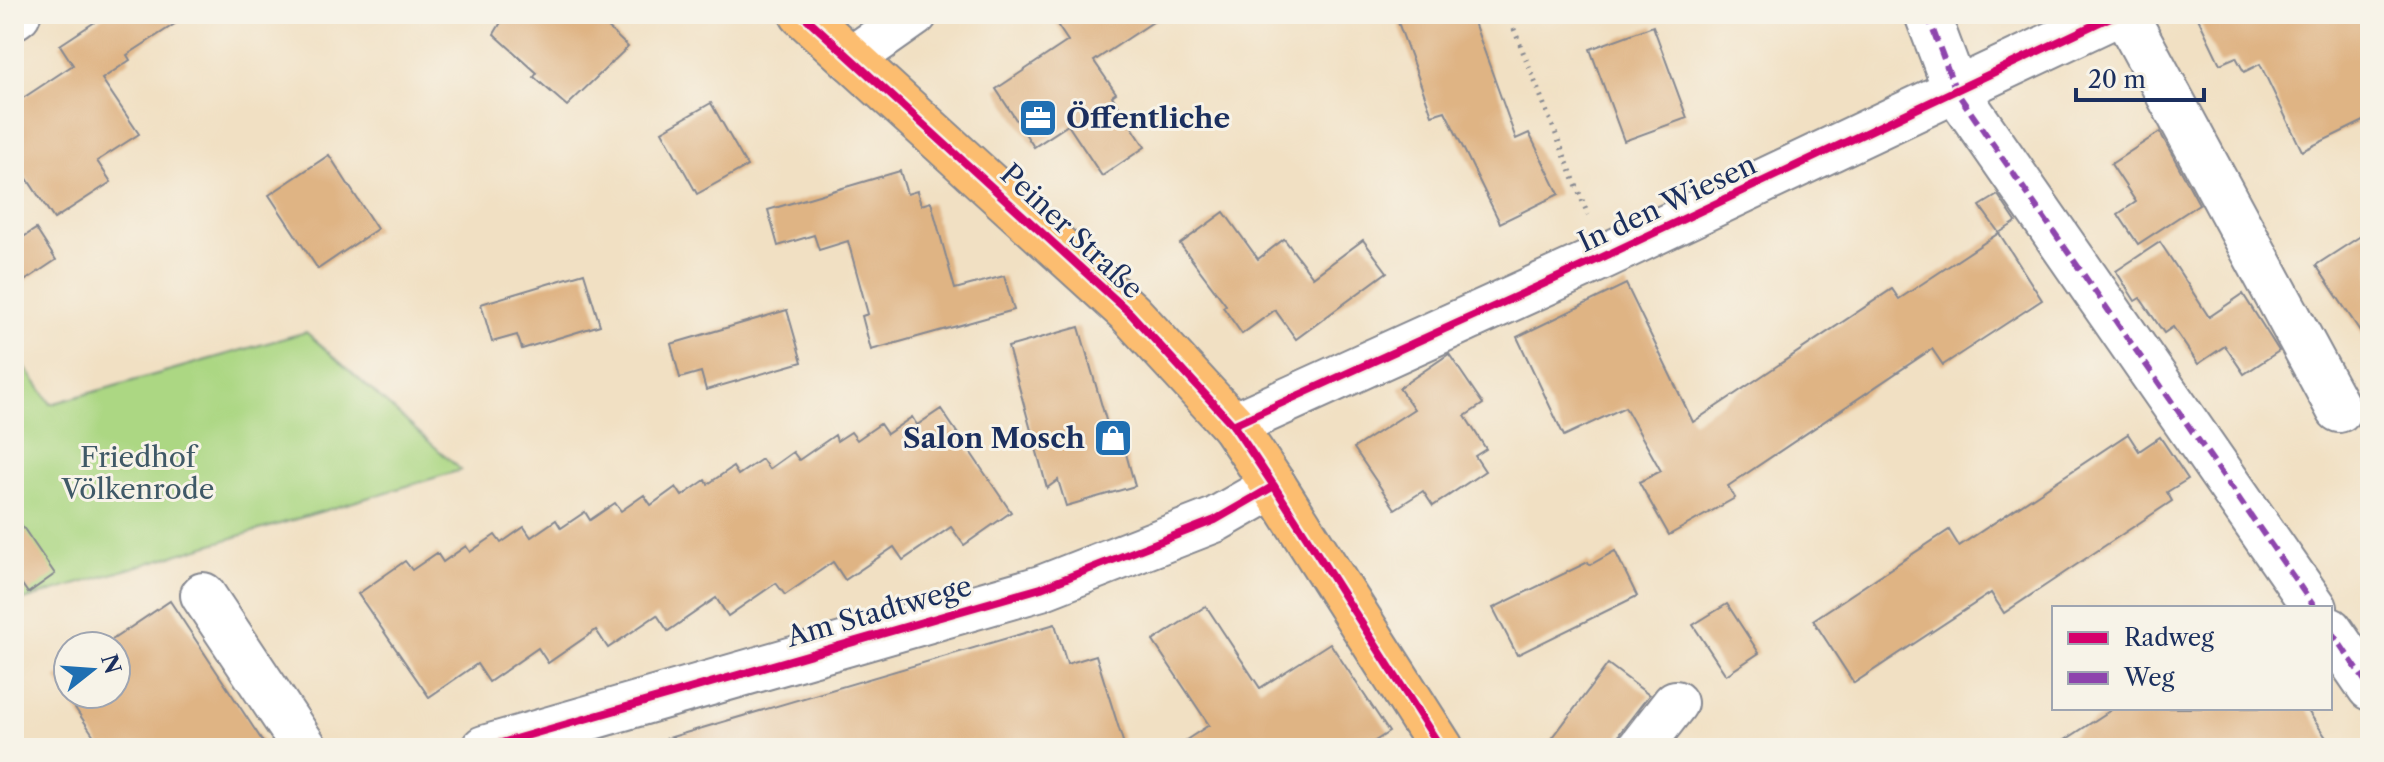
<svg xmlns="http://www.w3.org/2000/svg" width="2384" height="762" viewBox="0 0 2384 762" font-family="'Libre Caslon Text',serif">
<rect width="100%" height="100%" fill="#f7f3e8"/>
<filter id="ink" filterUnits="userSpaceOnUse"><feTurbulence type="fractalNoise" baseFrequency=".0125" numOctaves="2"/><feDisplacementMap in="SourceGraphic" scale="16" xChannelSelector="R" yChannelSelector="G"/><feConvolveMatrix kernelMatrix="1 2 1 2 8 2 1 2 1" color-interpolation-filters="sRGB"/></filter>
<filter id="wash" filterUnits="userSpaceOnUse"><feTurbulence type="fractalNoise" baseFrequency=".006" numOctaves="4" result="noise"/><feDisplacementMap in="SourceGraphic" scale="32" xChannelSelector="R" yChannelSelector="G"/><feGaussianBlur stdDeviation="1.8" result="paint"/><feColorMatrix in="noise" values="0 0 0 0 0 0 0 0 0 0 0 0 0 0 0 0 0 1.4 0 .05"/><feComposite in="paint" operator="in"/></filter>
<g filter="url(#wash)">
<rect width="100%" height="100%" fill="#f1e0c3"/>
<path fill="#acd783" stroke="#648370" stroke-width="2" d="M306 332 461 470 14 603V351L51 404Z"/>
<g id="blocks">
<g fill="#dfb484">
<path d="M107 14H190L127 55 130 60 102 79 139 134 97 161 111 182 54 219 14 159V104L73 65 60 45Z"/>
<path d="M506 14H594L628 47 567 106 534 77 537 73 494 34Z"/>
<path d="M1050 14H1165L1094 61 1116 93 1112 96 1145 147 1102 176 1068 125 1034 147 996 89 1068 41Z"/>
<path d="M1395 14H1471L1516 139 1529 133 1559 194 1500 223 1445 111 1432 115Z"/>
<path d="M2196 14H2370V118L2302 151 2260 64 2244 72 2236 57 2220 64Z"/>
<path d="M1653 26 1687 118 1624 141 1590 49Z"/>
<path d="M711 103 747 166 697 194 662 131Z"/>
<path d="M2160 132 2199 204 2138 244 2118 214 2136 202 2111 164Z"/>
<path d="M329 155 377 229 318 269 269 195Z"/>
<path d="M900 171 907 194 917 191 921 205 931 202 955 289 1004 276 1014 310 871 350 862 316 868 314 848 241 819 250 814 235 778 246 768 210Z"/>
<path d="M1998 195 2016 222 1999 233 1980 206Z"/>
<path d="M1224 212 1258 259 1284 239 1313 277 1363 240 1387 272 1296 339 1275 310 1242 334 1223 307 1226 305 1180 244Z"/>
<path d="M36 229 56 260 14 288V243Z"/>
<path d="M2370 230V346L2316 265Z"/>
<path d="M1999 233 2042 300 1943 365 1932 349 1728 486 1735 498 1669 535 1639 482 1661 471 1625 407 1564 436 1517 337 1626 284 1693 422 1892 289 1899 299Z"/>
<path d="M2160 242 2209 317 2243 294 2279 351 2244 374 2225 346 2198 364 2173 327 2164 333 2140 298 2135 301 2116 271Z"/>
<path d="M584 273 600 325 522 349 517 335 492 342 481 304Z"/>
<path d="M787 310 802 362 706 390 701 372 680 378 671 344Z"/>
<path d="M1079 327 1108 427 1118 425 1135 486 1066 506 1058 480 1047 488 1008 347Z"/>
<path d="M1449 354 1483 404 1465 416 1486 449 1475 456 1485 471 1433 506 1423 491 1395 509 1354 448 1414 409 1399 388Z"/>
<path d="M941 409 1011 512 964 545 951 527 903 560 894 547 845 580 833 562 785 595 776 583 728 616 716 598 668 631 657 615 608 648 596 630 548 663 538 648 489 682 477 664 429 697 358 594 405 561 412 570 437 553 443 562 466 546 470 552 495 535 501 543 524 527 531 537 556 520 561 528 585 512 590 520 615 503 621 511 644 495 651 505 676 487 682 496 705 480 708 484 733 467 738 475 762 459 769 469 793 452 799 460 835 435 837 441 851 432 857 440 880 424 887 434 912 417 917 425Z"/>
<path d="M2128 434 2139 451 2160 437 2188 479 2167 492 2172 501 2004 613 1991 593 1854 683 1813 620 1949 530 1959 546Z"/>
<path d="M14 514 55 574 28 593 14 573Z"/>
<path d="M1615 551 1637 596 1517 655 1493 608 1588 562 1590 565Z"/>
<path d="M170 601 203 651 267 748H102L55 678 68 669V694H116V646H103Z"/>
<path d="M1727 604 1759 653 1726 675 1693 625Z"/>
<path d="M1206 606 1260 688 1330 643 1389 732 1364 748H1174L1209 725 1153 641Z"/>
<path d="M1055 624 1067 664 1096 655 1125 748H666L665 739Z"/>
<path d="M1608 664 1649 695 1620 733 1616 748H1545Z"/>
<path d="M2114 708H2306L2333 748H2053Z"/>
</g>
</g>
</g>
<g filter="url(#ink)">
<use href="#blocks" fill-opacity="0" stroke="#868890" stroke-width="2"/>
<g fill="none" stroke-linecap="round" stroke-linejoin="round">
<defs>
<g id="minor">
<path d="M1927 14 1956 91 2315 608"/>
<path d="M2125 14 2339 410"/>
<path d="M14 17 18 14"/>
<path d="M851 59 915 14"/>
<path d="M1233 425 1605 256 2117 14"/>
<path d="M203 595 305 748"/>
<path d="M2330 630 2370 688"/>
<path d="M484 748 1041 588 1215 520 1274 486"/>
<path d="M1640 748 1675 703"/>
</g>
<path id="major" d="M802 14 1130 313 1233 425 1274 486 1441 748"/>
</defs>
<use href="#minor" stroke="#868890" stroke-width="48"/>
<use href="#major" stroke="#868890" stroke-width="48"/>
<path stroke="#868890" stroke-width="5" stroke-dasharray="2 6" stroke-linecap="butt" d="M1508 14 1588 215"/>
<use href="#minor" stroke="#fff" stroke-width="44"/>
<use href="#major" stroke="#fcbd6f" stroke-width="44"/>
<g stroke="#8e44ad" stroke-width="6" stroke-dasharray="12 6" stroke-linecap="butt">
<path d="M1927 14 1956 91 2315 608"/>
<path d="M2330 630 2370 688"/>
</g>
<defs>
<g id="cycleway">
<path d="M802 14 1130 313 1233 425 1274 486 1441 748"/>
<path d="M1233 425 1605 256 2117 14"/>
<path d="M484 748 1041 588 1215 520 1274 486"/>
</g>
</defs>
<use href="#cycleway" stroke="#f7f3e8" stroke-width="13"/>
<use href="#cycleway" stroke="#d6006c" stroke-width="8"/>
</g>
</g>
<defs>
<symbol id="office-square" viewBox="-11 -11 22 22"><rect x="-9" y="-9" width="18" height="18" rx="4" fill="#1f6fb2" stroke="#f7f3e8"/><path d="M-6-3h4V-5.5h4V-3h4V5H-6ZM-1-4.5V-3h2v-1.5ZM-6 0V1H6V0Z" fill="#fff"/></symbol>
<symbol id="shop-square" viewBox="-11 -11 22 22"><rect x="-9" y="-9" width="18" height="18" rx="4" fill="#1f6fb2" stroke="#f7f3e8"/><path d="M-5-2.5h2.3a2.7 3.5 0 0 1 5.4 0H5L5.5 6h-11ZM-1.5-2.5h3a1.5 2.3 0 0 0-3 0Z" fill="#fff"/></symbol>
</defs>
<g fill-rule="evenodd">
<use href="#office-square" x="1016" y="96" width="44" height="44"/>
<use href="#shop-square" x="1091" y="416" width="44" height="44"/>
</g>
<g text-anchor="middle" stroke-width="6" stroke-linejoin="round" paint-order="stroke">
<g font-size="28" font-weight="bold" fill="#1b2f5e" stroke="#f7f3e8" text-anchor="start">
<text x="1066" y="128">Öffentliche</text>
<text x="1085" y="448" text-anchor="end">Salon Mosch</text>
</g>
<g font-size="28" fill="#1b2f5e" stroke="#f7f3e8">
<text transform="translate(1667 203) rotate(-25)" y="10">In den Wiesen</text>
<text transform="translate(1072 231) rotate(43)" y="10">Peiner Straße</text>
<text transform="translate(879 611) rotate(-16)" y="10">Am Stadtwege</text>
</g>
<g font-size="28" fill="#3f5967" stroke="#f7f3e8">
<text x="138" y="467">Friedhof<tspan x="138" dy="32">Völkenrode</tspan></text>
</g>
</g>
<rect width="2384" height="762" fill="none" stroke="#f7f3e8" stroke-width="48"/>
<rect x="2052" y="606" width="280" height="104" fill="#f7f3e8" stroke="#9fa5b1" stroke-width="2"/>
<rect x="2068" y="632" width="40" height="12" fill="#d6006c" stroke="#9fa5b1" stroke-width="2"/>
<text x="2124" y="646" font-size="24" fill="#1b2f5e">Radweg</text>
<rect x="2068" y="672" width="40" height="12" fill="#8e44ad" stroke="#9fa5b1" stroke-width="2"/>
<text x="2124" y="686" font-size="24" fill="#1b2f5e">Weg</text>
<g transform="translate(92 670) rotate(73)"><circle r="38" fill="#f7f3e8" stroke="#9fa5b1" stroke-width="2"/>
<path d="M0-6L14 30L0 20L-14 30Z" fill="#1f6fb2"/>
<text y="-12" font-size="22" font-weight="bold" text-anchor="middle" fill="#1b2f5e">N</text>
</g>
<path d="M2076 88v12h128v-12" fill="none" stroke="#1b2f5e" stroke-width="4"/>
<text x="2088" y="88" font-size="24" fill="#1b2f5e" stroke="#f7f3e8" stroke-width="6" paint-order="stroke">20 m</text>
</svg>
